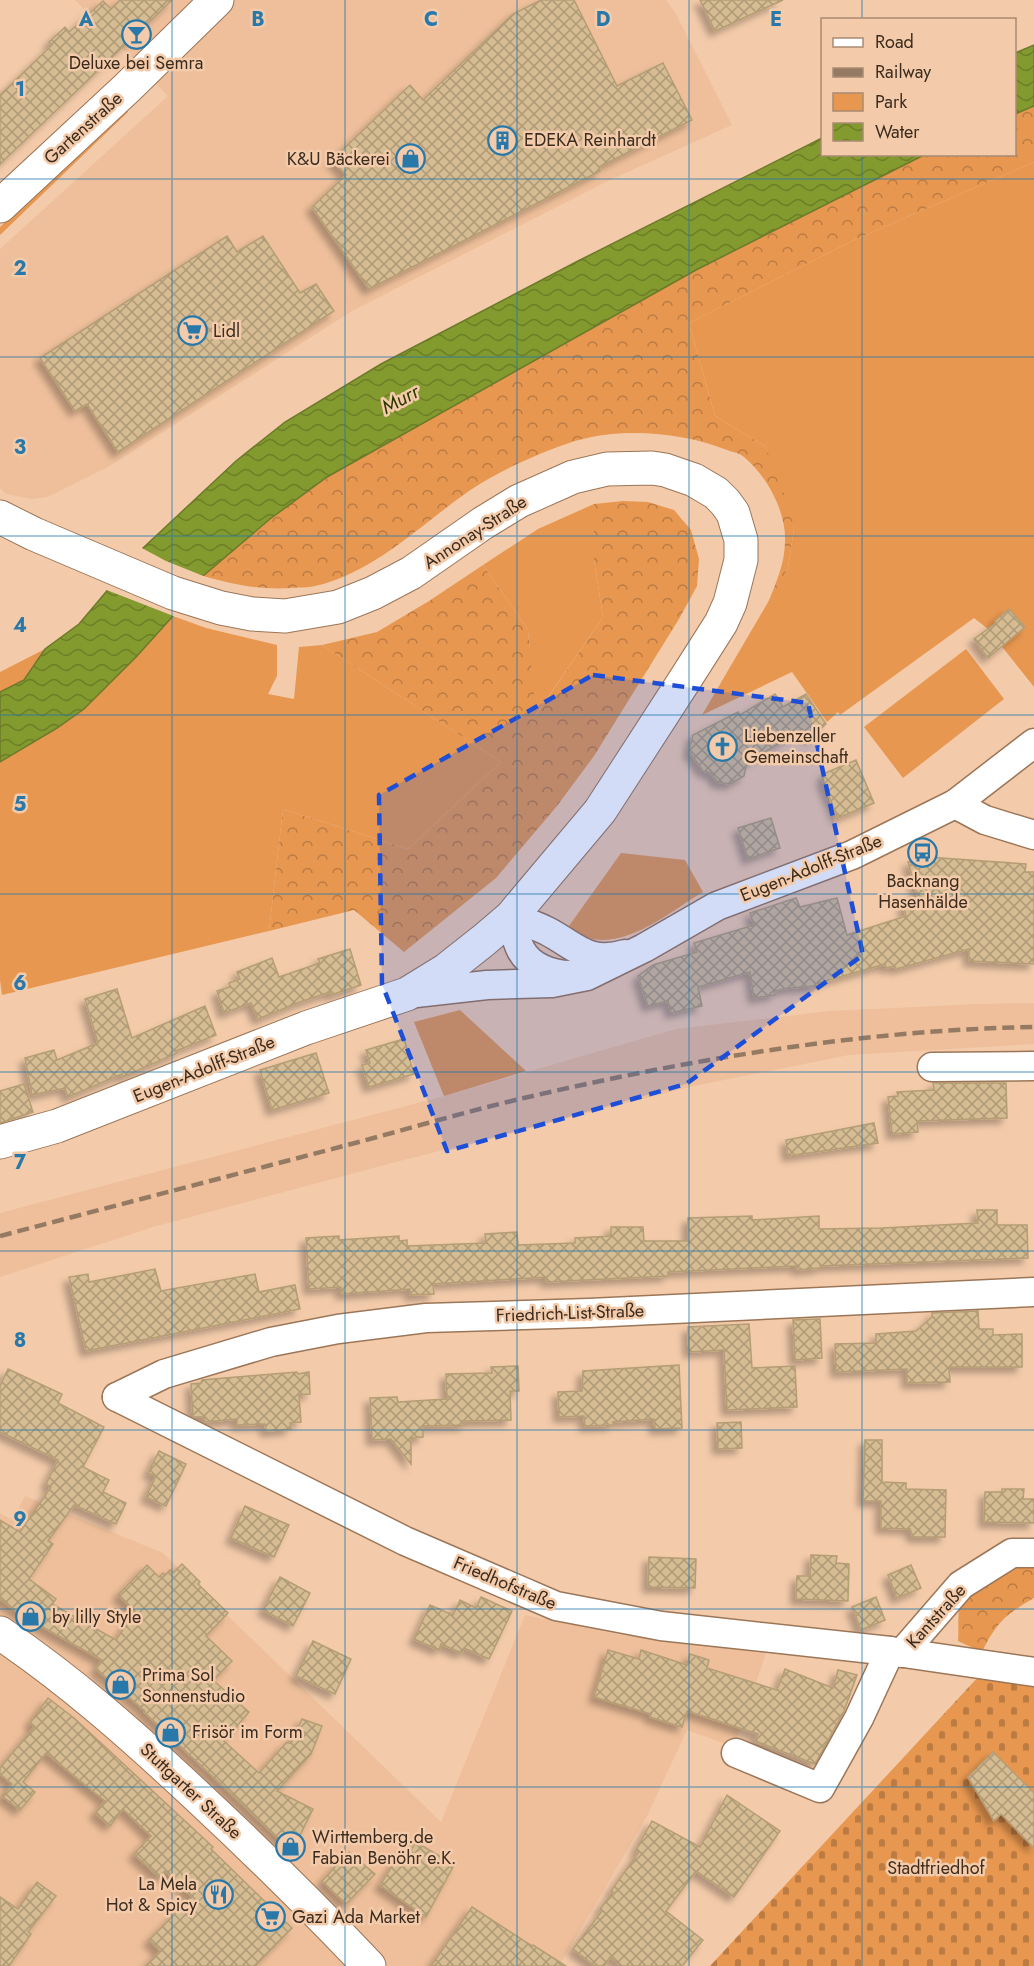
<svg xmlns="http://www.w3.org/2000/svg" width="1034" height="1966" viewBox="0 0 1034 1966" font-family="Jost,sans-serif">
<defs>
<pattern id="forest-crowns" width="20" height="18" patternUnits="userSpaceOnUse" patternTransform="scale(1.5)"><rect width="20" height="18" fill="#e79750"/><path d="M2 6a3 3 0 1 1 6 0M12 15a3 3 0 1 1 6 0" fill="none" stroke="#bc7b42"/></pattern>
<pattern id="cemetery-stones" width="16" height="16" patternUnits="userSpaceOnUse" patternTransform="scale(1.5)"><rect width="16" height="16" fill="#e79750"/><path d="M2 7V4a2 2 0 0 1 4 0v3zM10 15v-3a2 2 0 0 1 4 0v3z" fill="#bc7b42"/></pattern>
<pattern id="water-waves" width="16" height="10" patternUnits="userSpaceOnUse" patternTransform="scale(1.5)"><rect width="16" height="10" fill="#839a2e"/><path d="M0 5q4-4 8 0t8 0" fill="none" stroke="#6c7e27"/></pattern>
<pattern id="building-cross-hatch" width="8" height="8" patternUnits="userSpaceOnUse" patternTransform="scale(1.5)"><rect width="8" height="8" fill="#d5bc92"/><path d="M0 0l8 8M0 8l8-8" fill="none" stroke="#ae9977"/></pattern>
<filter id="shadow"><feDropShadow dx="-5.5" dy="5.5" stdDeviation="3" flood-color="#0004"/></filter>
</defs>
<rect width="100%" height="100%" fill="#f3cbaa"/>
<g fill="#eebf9a">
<path d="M75 0H666L676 14 732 125 612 179 352 311 108 467 48 497 31 499 6 494 0 488V249L168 96Z"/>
<path d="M1034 1003V1044L849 1055 689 1087 392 1163 153 1227 0 1277V1213L444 1096 676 1029 830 1011 977 1004Z"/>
<path d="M25 1496 163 1553 441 1822 525 1615 621 1635 766 1653 734 1747 687 1730 647 1816 559 1966H0V1513L12 1520Z"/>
</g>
<g fill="#e79750">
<path d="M128 110V112L0 235V227L119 112Z"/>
<path d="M1034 162V687L988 629 974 618 840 715 838 712 827 722 792 672 702 715 788 568 794 529 766 447 715 416 689 323 852 241Z"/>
<path d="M594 504V560L603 617 535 716 528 630 483 565 538 529Z"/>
<path d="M173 616 206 628 277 645V676L268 694 294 699 299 647 322 645 501 762 408 849 283 809 269 931 2 995 0 980V762L57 728 84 709 137 656Z"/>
<path d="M45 649 24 680 0 692V672Z"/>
<path d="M966 649 1004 699 903 778 864 727Z"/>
<path d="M621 853 685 860 703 892C671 911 627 949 588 938 581 936 575 930 569 926Z"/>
<path d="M460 1010 526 1071 444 1096 414 1022Z"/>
</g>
<g fill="url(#forest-crowns)">
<path d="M1034 106V162L852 241 689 323 715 416 766 447 789 507 794 529 788 568 767 605C776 583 785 564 785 540 786 511 766 475 744 457 740 453 732 452 727 450 682 432 622 427 575 441 541 452 498 471 469 491 420 525 374 573 315 586 308 588 300 587 292 588 258 590 236 585 203 576L270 519 327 477 681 278 924 155 1014 154 1015 114Z"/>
<path d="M623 501 648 502 674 510 691 530 699 559 697 586 679 619 594 756 557 806 496 878 404 952 354 910 269 931 283 809 408 849 501 762 322 645 377 632 429 601 483 565 528 630 536 715 603 617 594 560V504Z"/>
<path d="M1034 1562V1598C1006 1614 996 1623 982 1652L958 1641C959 1630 957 1612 961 1602 972 1577 1010 1567 1034 1562Z"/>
</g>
<path fill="url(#cemetery-stones)" d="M980 1675 1034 1687V1966H710Z"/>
<g fill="url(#water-waves)" stroke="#6d792a" stroke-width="1.5">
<path d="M1034 45V106L1015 114V53Z"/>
<path d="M822 138V154L924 155 696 270 327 477 270 519 203 576 173 616 137 656 84 709 57 728 0 762V692L24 680 45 649 79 624 143 548 236 461 285 422 381 364 578 261Z"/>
</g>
<path fill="#f3cbaa" d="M140 547 166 561 206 577 176 617 104 589Z"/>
<g fill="url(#building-cross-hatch)" stroke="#b59d74" stroke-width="1.5" filter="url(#shadow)">
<path d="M120 0H172L0 164V95L52 45 49 42 65 27 69 32 103 1 111 9Z"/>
<path d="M541 0H574L617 86 663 63 692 120 599 167 600 171 369 289 312 207 346 175 332 160 410 85 423 100 513 14Z"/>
<path d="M700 0H783L715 31Z"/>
<path d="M227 236 237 252 263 236 300 293 316 284 334 311 118 452 87 404 75 411 40 358Z"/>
<path d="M1009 609 1025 627 988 658 974 639 996 623 995 621Z"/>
<path d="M775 694 783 707 806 694 826 724 810 739 802 729 747 763 744 776 730 784 717 782 711 773 703 771 689 751 693 735 738 712 740 715Z"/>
<path d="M856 760 874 803 838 818 823 782V774Z"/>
<path d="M771 818 780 848 748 859 738 828Z"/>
<path d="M927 857 1026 864 1025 872H1034V964L969 961V949L896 969 894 966 886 968 885 964 815 984 816 986 789 988 774 991 775 995 754 998 750 972 698 987 702 1006 671 1013 668 1001 648 1006 638 976 653 965 697 952 694 943 754 925 750 913 796 898 800 907 837 898 847 935 906 916 903 904 919 900 908 862Z"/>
<path d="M350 949 361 985 331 995 330 992 300 1002 258 1019 251 1003 224 1013 217 991 230 987 229 983 240 979 237 972 272 958 279 977 320 963 318 959Z"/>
<path d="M117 989 132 1038 205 1006 216 1035 176 1051 177 1053 123 1077 122 1074 68 1097 65 1088 32 1095 25 1058 54 1050 57 1060 98 1043 85 999Z"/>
<path d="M404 1039 414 1074 369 1087 362 1065 370 1063 366 1050Z"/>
<path d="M316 1053 329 1093 272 1110 260 1070Z"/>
<path d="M933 1083H1006L1007 1118 917 1121 918 1132 892 1134 888 1097 898 1096 897 1092 934 1090Z"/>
<path d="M24 1084 33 1112 0 1123V1091Z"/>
<path d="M874 1123 878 1143 788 1156 786 1140Z"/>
<path d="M977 1210H997V1225H1027L1028 1258 820 1266V1268L798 1270 796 1266 668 1272V1276L546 1282V1277L433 1284 434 1294 410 1295V1289L341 1294V1287L309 1289 306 1238 339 1236V1240L399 1236V1241L407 1240V1246L486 1243 485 1234 517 1232 518 1245 575 1243V1238L611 1236V1227H643L644 1241H688V1218L752 1216V1220L819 1216V1229L882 1228 978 1223Z"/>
<path d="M155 1269 161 1291 255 1274 259 1292 295 1285 300 1309 86 1351 69 1277 88 1274 89 1282Z"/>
<path d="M978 1311 979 1329H993V1335L1022 1334V1367H949L950 1382 907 1383V1369L836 1372 835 1344 876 1343V1334L916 1331 932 1317V1313Z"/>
<path d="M820 1319 822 1358 795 1360 793 1320Z"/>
<path d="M749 1324 752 1368 795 1366 797 1407 727 1410 724 1350 689 1352 688 1327Z"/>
<path d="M679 1365 682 1428 655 1429 654 1419 613 1422V1425L585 1426 584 1416 559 1417 558 1392 582 1391 583 1371Z"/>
<path d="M518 1366 519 1391H510L511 1420 465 1421V1425L423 1426V1437L411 1438V1464L391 1439 372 1440 370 1398 397 1397 398 1402 447 1399 446 1374 492 1373 491 1367Z"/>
<path d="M8 1369 62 1394 58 1403 104 1427 83 1467 109 1480 103 1492 126 1503 116 1524 74 1505 48 1541 53 1544 29 1579 56 1599 52 1604 116 1640 135 1612 118 1595 147 1565 159 1577 163 1573 165 1575 170 1570 173 1573 182 1564 200 1582 198 1584 228 1613 206 1636 232 1661 213 1680 249 1712 224 1741 259 1773 286 1743H291L302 1719 322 1726 311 1754 277 1791 313 1809 292 1851 144 1712 145 1711 96 1669 102 1660 37 1624 36 1625 0 1599V1520L20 1532 51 1487 46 1484 58 1460 0 1432V1386Z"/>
<path d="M297 1372 298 1374 309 1372 310 1394 299 1395 301 1422 290 1423 291 1429 266 1431 265 1424 237 1425V1419L205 1422 204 1417H193L191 1384 201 1383 202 1380Z"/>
<path d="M741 1422 742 1448 718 1449 717 1423Z"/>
<path d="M865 1440H882V1482L906 1483V1489L946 1490 945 1537H913L910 1529 881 1528V1501H863Z"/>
<path d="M159 1451 186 1464 166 1506 146 1497 156 1476 148 1473Z"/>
<path d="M1002 1489H1024L1023 1499H1034V1523L984 1522 985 1492H1002Z"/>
<path d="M245 1506 289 1525 274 1557 231 1538Z"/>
<path d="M811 1555 837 1556 836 1563 849 1564 848 1601 796 1599 797 1576H810Z"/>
<path d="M649 1557 696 1559 695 1588 648 1587Z"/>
<path d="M911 1565 921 1588 897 1598 888 1575Z"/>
<path d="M280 1577 310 1593 293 1626 263 1610Z"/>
<path d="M481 1597 512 1611 489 1659 464 1648 462 1653 441 1644 439 1650 414 1639 430 1605 453 1615 460 1600 476 1608Z"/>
<path d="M876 1597 885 1620 861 1630 852 1607Z"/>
<path d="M313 1641 351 1659 335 1694 296 1676Z"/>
<path d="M608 1650 639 1659 641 1650 687 1665 690 1654 709 1660 707 1668 777 1690 785 1669 833 1688 838 1670 857 1675 844 1711 815 1764 755 1741 758 1734 687 1711 682 1727 650 1717 651 1714 594 1697Z"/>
<path d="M48 1698 74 1718 213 1847 211 1849 292 1928 255 1966H146L160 1951 149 1940 192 1897 165 1871 159 1877 134 1854 151 1836 123 1809 110 1826 95 1813 105 1801 46 1753 23 1782 35 1792 20 1810 2 1796 12 1784 0 1774V1768L34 1727 30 1723Z"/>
<path d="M993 1752 1034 1793V1848L1001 1814 994 1821 968 1777Z"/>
<path d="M727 1795 780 1831 734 1897 696 1871 666 1911 703 1940 682 1966H621L610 1957 604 1966H595L573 1949 602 1911 600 1909 613 1892 611 1891 639 1852 636 1850 652 1821 700 1847Z"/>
<path d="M416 1842 454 1865 426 1917 380 1885 402 1851 408 1855Z"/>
<path d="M349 1852 375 1874 346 1904 322 1881Z"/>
<path d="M37 1882 56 1896 28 1932 31 1934 9 1966H0V1897L18 1909Z"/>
<path d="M472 1907 532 1946 533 1945 566 1966H431Z"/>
</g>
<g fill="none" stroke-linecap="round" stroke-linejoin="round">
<defs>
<g id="minor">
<path d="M955 804 985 820 1034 835"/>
<path d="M511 917C523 921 535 925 547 931 576 946 588 965 625 954"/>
<path d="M511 917C514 928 516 941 521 950 530 967 552 975 570 975"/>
<path d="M407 994 487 985 552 983 587 976 644 948 717 906 852 855 955 804 1034 743"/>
<path d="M932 1067 1034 1066"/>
<path d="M117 1397 405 1541 556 1606 661 1626 890 1651 1034 1672"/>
<path d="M117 1397 164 1374 271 1342 338 1329 426 1318 589 1313 1034 1292"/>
<path d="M902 1653 961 1585 1012 1553H1034"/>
<path d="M736 1753 820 1788 859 1718 890 1651"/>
</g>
<g id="tertiary">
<path d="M0 206 127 88 217 0"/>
<path d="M0 517 34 534 173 593 221 608 252 614 285 616 338 607 373 593 411 573 483 523 519 501 573 477 607 469 652 468 665 470 694 480 716 493 725 502 733 513 741 540V560L730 603 721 623 686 678 600 811 511 917 484 940 446 970 407 994 306 1028 57 1126 0 1142"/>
<path d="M0 1633C71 1681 134 1737 197 1796 256 1851 313 1907 369 1966"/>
</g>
</defs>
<use href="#minor" stroke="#9b7658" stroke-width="31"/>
<use href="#tertiary" stroke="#9b7658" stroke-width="35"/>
<use href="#minor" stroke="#fff" stroke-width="28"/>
<use href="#tertiary" stroke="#fff" stroke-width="33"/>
<path stroke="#957a63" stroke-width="4.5" stroke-dasharray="12 6" stroke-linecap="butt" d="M0 1236C118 1205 237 1174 355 1143 411 1128 468 1111 524 1098 691 1059 863 1030 1034 1027"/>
</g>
<path fill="#1d4ed8" fill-opacity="0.2" stroke="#1d4ed8" stroke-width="4.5" stroke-dasharray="12 8" stroke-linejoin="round" d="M593 675 808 703 863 955 686 1084 447 1151 382 984 379 795Z"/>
<path fill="none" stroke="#2878a9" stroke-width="1.5" stroke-opacity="0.55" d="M172 0V1966M345 0V1966M517 0V1966M689 0V1966M862 0V20M862 154V1966M0 179H1034M0 357H1034M0 536H1034M0 715H1034M0 894H1034M0 1072H1034M0 1251H1034M0 1430H1034M0 1609H1034M0 1787H1034"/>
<defs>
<symbol id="bar-ring" viewBox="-11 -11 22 22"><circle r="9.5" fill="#f3cbaa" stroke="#2878a9" stroke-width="1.5"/><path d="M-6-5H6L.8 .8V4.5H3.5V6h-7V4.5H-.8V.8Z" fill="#2878a9"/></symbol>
<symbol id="building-ring" viewBox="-11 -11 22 22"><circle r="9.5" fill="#f3cbaa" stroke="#2878a9" stroke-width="1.5"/><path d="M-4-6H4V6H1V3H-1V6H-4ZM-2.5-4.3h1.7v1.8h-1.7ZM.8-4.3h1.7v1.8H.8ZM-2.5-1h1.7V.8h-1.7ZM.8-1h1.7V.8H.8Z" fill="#2878a9"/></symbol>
<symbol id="shop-ring" viewBox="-11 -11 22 22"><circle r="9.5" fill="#f3cbaa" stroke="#2878a9" stroke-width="1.5"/><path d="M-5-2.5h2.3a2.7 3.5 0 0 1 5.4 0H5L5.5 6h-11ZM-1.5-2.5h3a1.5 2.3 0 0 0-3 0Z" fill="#2878a9"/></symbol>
<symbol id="supermarket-ring" viewBox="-11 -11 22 22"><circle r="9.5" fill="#f3cbaa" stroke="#2878a9" stroke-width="1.5"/><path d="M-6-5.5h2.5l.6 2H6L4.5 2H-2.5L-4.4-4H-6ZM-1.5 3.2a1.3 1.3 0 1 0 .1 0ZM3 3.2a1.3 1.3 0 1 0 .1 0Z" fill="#2878a9"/></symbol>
<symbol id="church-ring" viewBox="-11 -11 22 22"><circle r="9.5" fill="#f3cbaa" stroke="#2878a9" stroke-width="1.5"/><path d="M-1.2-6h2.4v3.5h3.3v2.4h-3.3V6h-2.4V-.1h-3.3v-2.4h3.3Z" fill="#2878a9"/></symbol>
<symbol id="bus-ring" viewBox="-11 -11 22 22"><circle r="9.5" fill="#f3cbaa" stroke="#2878a9" stroke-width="1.5"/><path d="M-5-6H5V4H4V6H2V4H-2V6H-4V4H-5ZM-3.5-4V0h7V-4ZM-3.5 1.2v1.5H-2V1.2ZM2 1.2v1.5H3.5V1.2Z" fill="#2878a9"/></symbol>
<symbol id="restaurant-ring" viewBox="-11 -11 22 22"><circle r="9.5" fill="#f3cbaa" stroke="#2878a9" stroke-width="1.5"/><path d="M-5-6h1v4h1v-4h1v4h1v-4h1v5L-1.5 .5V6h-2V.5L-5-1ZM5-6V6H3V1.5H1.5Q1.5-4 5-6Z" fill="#2878a9"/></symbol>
</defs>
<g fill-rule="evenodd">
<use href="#bar-ring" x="120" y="18" width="33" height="33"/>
<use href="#building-ring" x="486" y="124" width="33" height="33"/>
<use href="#shop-ring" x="394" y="142" width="33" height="33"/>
<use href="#supermarket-ring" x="176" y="314" width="33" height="33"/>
<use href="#church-ring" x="706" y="730" width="33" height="33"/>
<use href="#bus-ring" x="906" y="836" width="33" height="33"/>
<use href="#shop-ring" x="14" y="1600" width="33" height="33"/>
<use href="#shop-ring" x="104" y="1668" width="33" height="33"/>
<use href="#shop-ring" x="154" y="1716" width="33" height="33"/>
<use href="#shop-ring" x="274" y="1830" width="33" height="33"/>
<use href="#restaurant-ring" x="202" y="1878" width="33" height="33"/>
<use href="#supermarket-ring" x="254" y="1900" width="33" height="33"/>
</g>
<g text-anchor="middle" stroke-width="5" stroke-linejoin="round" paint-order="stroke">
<g font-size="18" fill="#3b2c1f" stroke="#f3cbaa" text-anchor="start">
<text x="136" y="69" text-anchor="middle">Deluxe bei Semra</text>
<text x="524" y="146">EDEKA Reinhardt</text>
<text x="390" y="165" text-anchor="end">K&amp;U Bäckerei</text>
<text x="213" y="337">Lidl</text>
<text x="744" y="742">Liebenzeller<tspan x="744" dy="21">Gemeinschaft</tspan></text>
<text x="923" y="887" text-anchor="middle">Backnang<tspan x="923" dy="21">Hasenhälde</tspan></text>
<text x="52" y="1623">by lilly Style</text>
<text x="142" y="1681">Prima Sol<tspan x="142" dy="21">Sonnenstudio</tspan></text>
<text x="192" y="1738">Frisör im Form</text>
<text x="312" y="1843">Wirttemberg.de<tspan x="312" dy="21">Fabian Benöhr e.K.</tspan></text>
<text x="197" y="1890" text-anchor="end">La Mela<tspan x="197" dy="21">Hot &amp; Spicy</tspan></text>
<text x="292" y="1923">Gazi Ada Market</text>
</g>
<g font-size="18" fill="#3b2c1f" stroke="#f3cbaa">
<text transform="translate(83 128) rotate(-42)" y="6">Gartenstraße</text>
<text transform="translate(475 532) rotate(-33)" y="6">Annonay-Straße</text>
<text transform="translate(811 868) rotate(-22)" y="6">Eugen-Adolff-Straße</text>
<text transform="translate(204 1069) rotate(-22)" y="6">Eugen-Adolff-Straße</text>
<text transform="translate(570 1313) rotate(-2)" y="6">Friedrich-List-Straße</text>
<text transform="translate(505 1583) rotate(23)" y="6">Friedhofstraße</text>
<text transform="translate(936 1616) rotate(-48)" y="6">Kantstraße</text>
<text transform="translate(191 1791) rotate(43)" y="6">Stuttgarter Straße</text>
</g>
<g font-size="18" fill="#412d1d" stroke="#f3cbaa">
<text x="936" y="1874">Stadtfriedhof</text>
</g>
<g font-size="20" font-style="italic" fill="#2d3800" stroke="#f3cbaa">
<text transform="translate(400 399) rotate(-28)" y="7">Murr</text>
</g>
</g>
<g font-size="20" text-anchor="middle" font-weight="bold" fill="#2878a9" stroke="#f3cbaa" stroke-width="5" stroke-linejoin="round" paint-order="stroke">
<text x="86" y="26">A</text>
<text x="258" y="26">B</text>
<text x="431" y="26">C</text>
<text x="603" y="26">D</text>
<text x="776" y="26">E</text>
<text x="20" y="96">1</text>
<text x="20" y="275">2</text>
<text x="20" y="454">3</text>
<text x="20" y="632">4</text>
<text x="20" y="811">5</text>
<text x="20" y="990">6</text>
<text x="20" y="1169">7</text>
<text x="20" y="1347">8</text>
<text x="20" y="1526">9</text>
</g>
<rect x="821" y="18" width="195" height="138" fill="#f3cbaa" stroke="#a98b72" stroke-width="1.5"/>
<rect x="833" y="38" width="30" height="9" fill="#ffffff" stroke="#a98b72" stroke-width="1.5"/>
<text x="875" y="48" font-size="18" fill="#3b2c1f">Road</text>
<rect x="833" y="68" width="30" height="9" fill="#957a63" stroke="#a98b72" stroke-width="1.5"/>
<text x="875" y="78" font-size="18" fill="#3b2c1f">Railway</text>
<rect x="833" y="93" width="30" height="18" fill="#e79750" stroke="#a98b72" stroke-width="1.5"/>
<text x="875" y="108" font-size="18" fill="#3b2c1f">Park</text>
<rect x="833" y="123" width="30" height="18" fill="url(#water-waves)" stroke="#a98b72" stroke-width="1.5"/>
<text x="875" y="138" font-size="18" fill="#3b2c1f">Water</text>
</svg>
